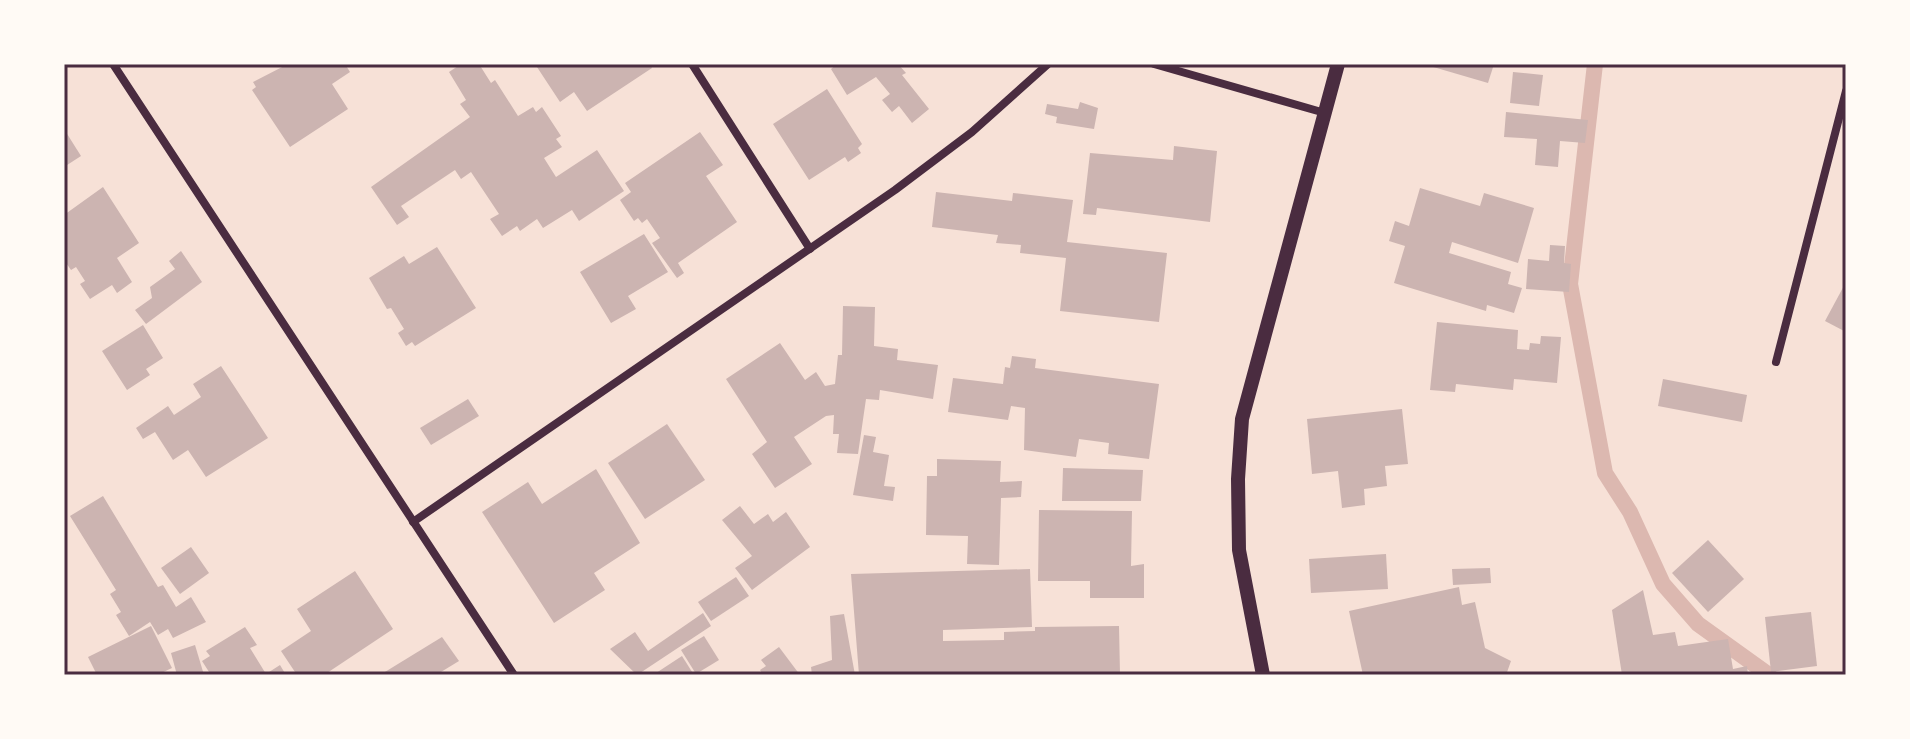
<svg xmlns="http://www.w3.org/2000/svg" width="1910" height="739" viewBox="0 0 1910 739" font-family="Lora,serif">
<rect width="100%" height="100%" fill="#f7e1d7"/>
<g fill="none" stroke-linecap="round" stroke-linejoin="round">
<path stroke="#dcb8b0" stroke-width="16" d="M1595 64 1570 284 1605 473 1630 512 1663 584 1698 624 1769 675"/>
</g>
<g fill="#ccb4b1">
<path d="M288 64H345L350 72 332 84 348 109 290 147 252 90 256 87 253 82Z"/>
<path d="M461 64H479L491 83 495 80 518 116 533 107 536 112 542 107 561 136 556 139 562 147 544 158 556 177 597 150 624 191 579 221 572 210 543 228 537 219 520 231 517 226 502 236 490 219 499 214 471 172 461 179 455 170 401 206 409 217 397 225 371 187 470 117 460 104 466 100 449 72Z"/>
<path d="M535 64H650L652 68 587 111 574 92 560 102Z"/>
<path d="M837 64H898L906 73 902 75 929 109 912 123 899 106 892 112 882 100 890 94 876 77 847 95 831 69Z"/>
<path d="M1423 64H1494L1488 83Z"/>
<path d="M1513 72 1543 75 1539 106 1510 103Z"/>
<path d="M827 89 862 144 858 148 861 153 848 162 845 157 809 180 773 124Z"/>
<path d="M1080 102 1098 108 1094 129 1056 123 1057 117 1045 114 1047 104 1078 109Z"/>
<path d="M1506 112 1588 120 1585 143 1560 141 1558 167 1535 165 1537 139 1504 137Z"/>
<path d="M64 129 81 156 64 167Z"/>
<path d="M700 132 723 165 706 176 737 222 678 263 684 273 677 278 652 243 660 238 647 219 642 223 638 218 634 221 620 200 631 192 625 183Z"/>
<path d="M1174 146 1217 151 1210 222 1097 208 1096 215 1083 214 1090 153 1173 160Z"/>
<path d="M103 187 139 243 117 258 132 282 117 293 112 285 90 299 80 284 85 281 76 267 71 270 64 260V215Z"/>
<path d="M1420 188 1480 206 1484 193 1534 208 1518 263 1452 242 1449 253 1511 272 1508 284 1522 288 1514 313 1487 305 1486 311 1394 283 1405 246 1389 241 1395 221 1409 226Z"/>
<path d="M936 192 1012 201 1013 193 1073 200 1067 242 1167 253 1159 322 1060 311 1066 258 1020 253 1021 245 996 243 998 235 932 227Z"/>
<path d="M644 234 668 272 628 296 636 309 611 323 580 272Z"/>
<path d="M1550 245 1565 246 1564 263 1571 264 1569 292 1526 289 1528 259 1549 261Z"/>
<path d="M437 247 476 308 415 346 412 342 406 346 398 333 404 329 391 308 387 309 369 278 404 256 409 264Z"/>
<path d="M181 251 202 282 146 324 135 310 152 298 150 287 175 269 169 261Z"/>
<path d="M1846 282V332L1825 321Z"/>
<path d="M843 306 875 307 874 346 898 349 897 360 938 365 933 399 880 390 879 400 866 399 858 454 837 453 839 434H833L834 415 826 416 794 437 812 464 775 488 752 454 767 442 726 379 780 343 805 380 816 372 825 386 835 384 838 355H842Z"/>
<path d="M1437 322 1518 330 1517 349 1529 350 1530 343 1540 344 1541 336 1561 337 1557 383 1514 379 1513 390 1456 384 1455 392 1430 390Z"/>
<path d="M143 325 163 358 146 369 150 375 127 390 102 351Z"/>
<path d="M1012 356 1036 359 1035 368 1159 384 1149 459 1108 454 1109 443 1079 439 1076 457 1024 450 1025 408 1011 406 1008 420 948 412 953 378 1003 384 1005 367 1010 368Z"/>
<path d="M221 366 268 438 206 477 188 450 173 460 155 432 143 439 136 428 168 406 174 415 201 397 193 384Z"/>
<path d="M1663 379 1747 395 1742 422 1658 406Z"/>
<path d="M468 399 479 416 431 445 420 428Z"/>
<path d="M1402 409 1408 464 1385 466 1387 486 1364 489 1365 505 1342 508 1338 471 1312 474 1307 419Z"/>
<path d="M667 424 705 480 645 519 608 463Z"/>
<path d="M864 435 876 437 873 452 889 455 884 486 895 487 893 501 853 495Z"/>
<path d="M937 459 1001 461 1000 482 1022 481 1021 497 1001 498 999 565 967 564 968 536 926 535 927 476H937Z"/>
<path d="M1063 468 1143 470 1141 501H1062Z"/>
<path d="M596 469 640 543 594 573 605 590 554 623 482 512 528 482 542 504Z"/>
<path d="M103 496 158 587 163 585 176 607 191 597 206 622 173 638 168 629 158 635 150 622 129 636 116 615 121 612 110 594 116 590 70 516Z"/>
<path d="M740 506 754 524 768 514 773 522 786 512 810 547 752 590 735 568 752 556 722 520Z"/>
<path d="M1039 510 1132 511 1131 566 1144 564V598H1090V581H1038Z"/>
<path d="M1708 540 1744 579 1708 612 1672 573Z"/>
<path d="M191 547 209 573 180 594 161 568Z"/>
<path d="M1386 554 1388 589 1311 593 1309 559Z"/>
<path d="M1490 568 1491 583 1453 585 1452 569Z"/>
<path d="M1030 569 1032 627 943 630V641L1004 640V632L1035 631V627L1119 626 1120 674 859 675 851 574Z"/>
<path d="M355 571 393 629 324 675H297L281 651 311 631 297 609Z"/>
<path d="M736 577 749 596 711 621 698 602Z"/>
<path d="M1459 587 1462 605 1475 602 1485 648 1511 661 1506 675H1363L1349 611Z"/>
<path d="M1643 590 1653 635 1675 632 1678 646 1728 639 1733 669 1747 666 1748 675H1622L1612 610Z"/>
<path d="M1811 612 1817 666 1771 672 1765 617Z"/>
<path d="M703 613 711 626 637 675 610 649 635 632 648 651Z"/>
<path d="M844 614 855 675H812L811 667 832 660 830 616Z"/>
<path d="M151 626 172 668 157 675H97L88 657Z"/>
<path d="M245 627 257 645 250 648 266 674 280 665 286 675H211L202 661 210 656 206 651Z"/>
<path d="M704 636 719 660 696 674 681 650Z"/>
<path d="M442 637 459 661 436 675H380Z"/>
<path d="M195 645 204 675H177L171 653Z"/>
<path d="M779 647 800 675H763L760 670 766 666 761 660Z"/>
<path d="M682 656 694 675H653Z"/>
</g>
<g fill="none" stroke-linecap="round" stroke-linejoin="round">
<g stroke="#4a2c40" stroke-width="8">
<path d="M113 64 514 675"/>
<path d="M692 64 810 249"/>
<path d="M1154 64 1325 113"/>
<path d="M1776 362 1846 91"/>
<path d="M413 522 895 190 972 132 1048 64"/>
</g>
<path stroke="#4a2c40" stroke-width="14" d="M1263 675 1239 550 1238 479 1242 419 1338 64"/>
</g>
<rect width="1910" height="739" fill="none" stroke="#fffaf5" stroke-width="132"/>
<rect x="66" y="66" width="1778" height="607" fill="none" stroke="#4a2c40" stroke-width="3"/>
</svg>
